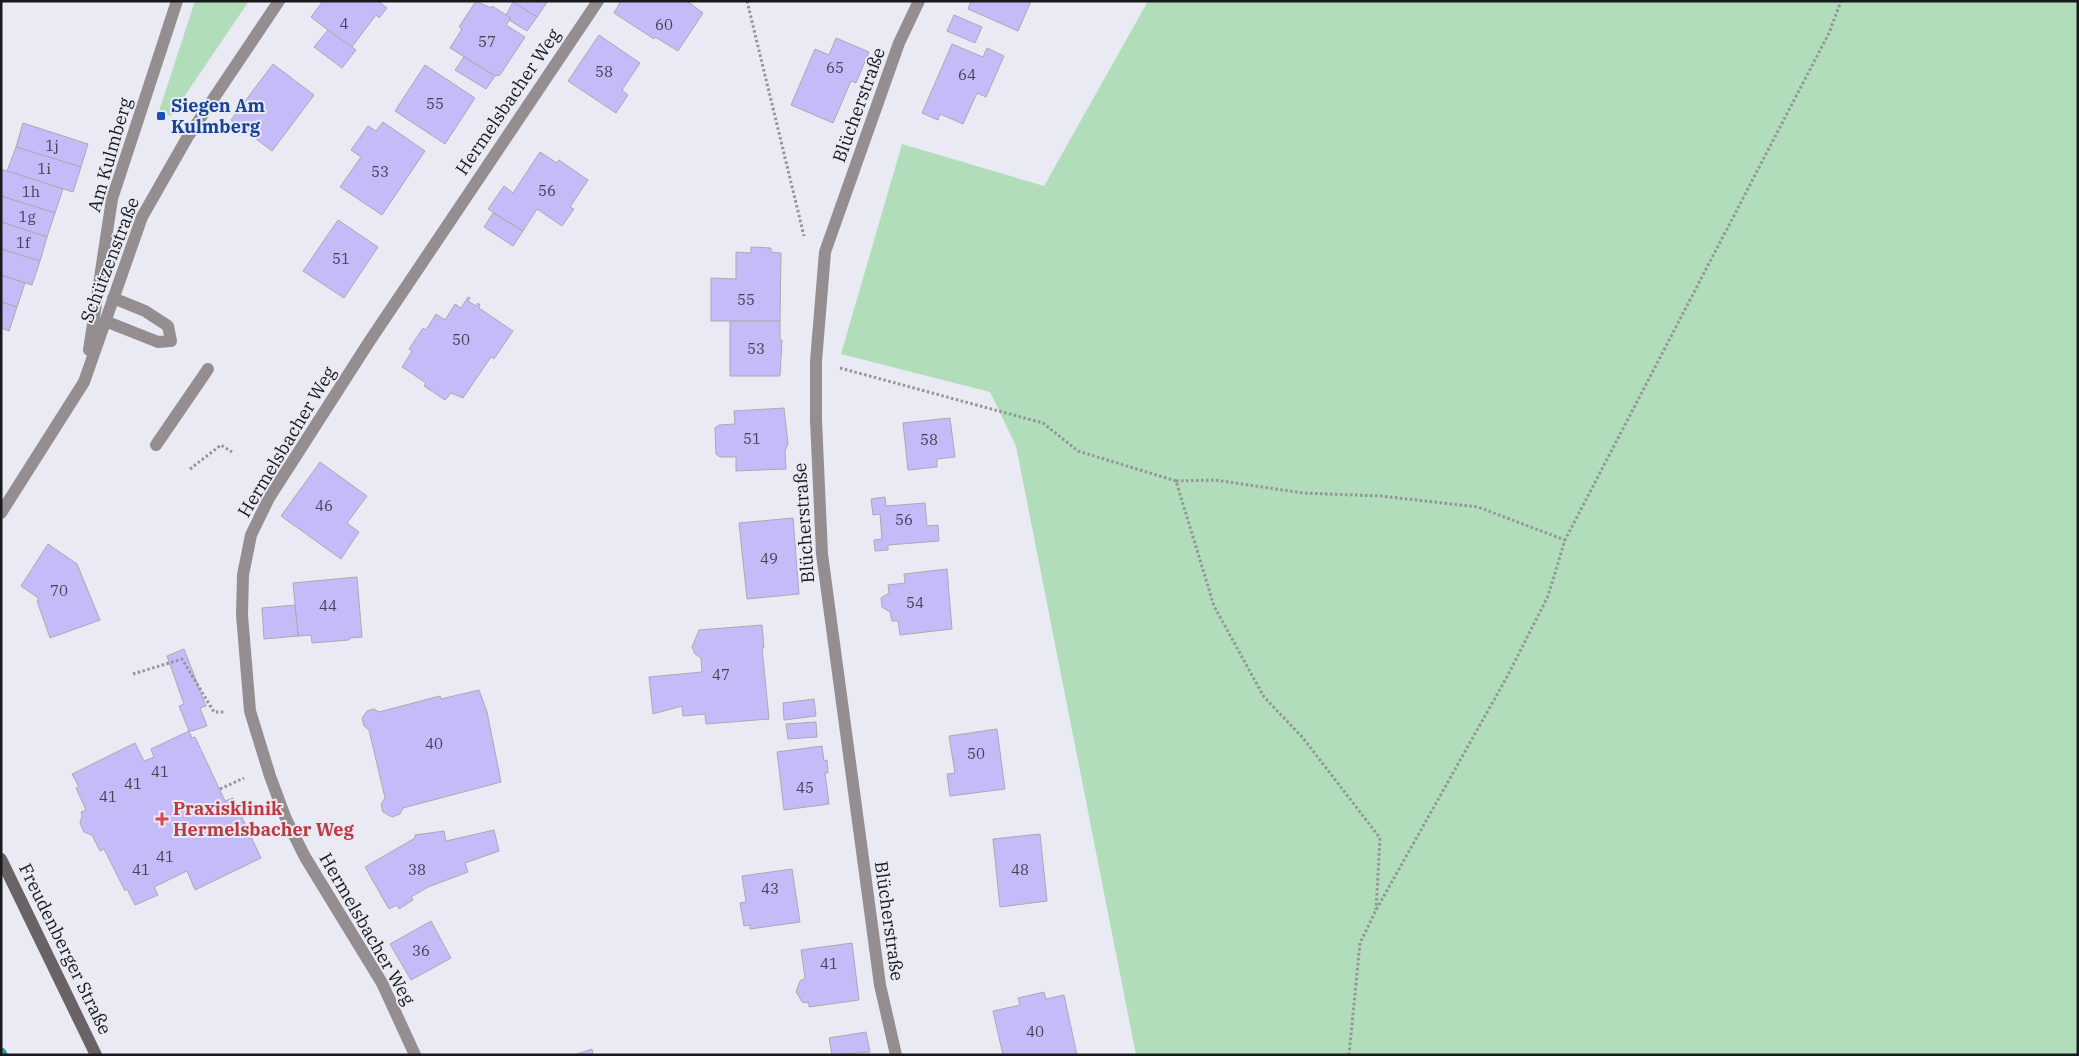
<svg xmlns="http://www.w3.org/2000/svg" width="2079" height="1056" viewBox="0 0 2079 1056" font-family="'IBM Plex Serif',serif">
<rect width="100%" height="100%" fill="#eaeaf4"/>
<g fill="#b1ddbb">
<path d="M195 1H249L171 116 159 111Z"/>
<path d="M1148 1H2078V1055H1136L1016 446 990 392 841 354 902 144 1044 186Z"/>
</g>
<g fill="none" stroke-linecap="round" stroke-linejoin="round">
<path stroke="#21a0b1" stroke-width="11" d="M1 1053 2 1055"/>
</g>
<g fill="#c3bcf8" stroke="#aaaab3">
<path d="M323 1H378L387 8 379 18 376 15 351 48 311 17Z"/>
<path d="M476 1 491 8 492 6 511 18 506 25 525 37 500 75 495 76 450 48 462 29 459 27Z"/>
<path d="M511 1H548L537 17Z"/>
<path d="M621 1H687L703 13 678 51 655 37 654 39 614 13Z"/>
<path d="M971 1H1031L1018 31 968 9Z"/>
<path d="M513 2 537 17 527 31 509 20 511 18 506 15Z"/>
<path d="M954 15 982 27 975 43 947 31Z"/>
<path d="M328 30 356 50 342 68 314 47Z"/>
<path d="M599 35 640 63 622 90 628 95 616 113 568 81Z"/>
<path d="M836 38 869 52 856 83 851 81 833 123 791 105 815 49 829 55Z"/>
<path d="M952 44 983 57 987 48 1004 56 986 97 977 93 963 124 940 114 938 120 922 113Z"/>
<path d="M464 57 495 76 486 89 455 70Z"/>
<path d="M273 64 314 95 272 151 231 120Z"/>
<path d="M425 65 475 98 445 144 395 111Z"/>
<path d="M383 122 425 151 382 215 340 187 361 157 351 150 368 126 376 131Z"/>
<path d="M23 123 88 144 81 167 16 147Z"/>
<path d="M16 147 81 167 73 192 7 171Z"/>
<path d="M540 152 557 163 559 160 588 180 570 207 574 209 562 226 537 209 523 231 488 209 504 186 513 193Z"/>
<path d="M1 169 63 189 55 213 1 196Z"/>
<path d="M1 196 55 213 47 237 1 222Z"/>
<path d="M493 213 523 231 513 246 484 227Z"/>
<path d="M338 220 378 247 344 298 303 271Z"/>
<path d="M1 222 47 237 40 261 1 249Z"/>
<path d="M751 247 771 248V252L781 253 780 321H711V278L736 279V252L751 253Z"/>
<path d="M1 249 40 261 32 285 1 275Z"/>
<path d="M1 275 25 283 17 307 1 302Z"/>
<path d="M468 297 470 298 468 301 476 306 478 303 480 305 479 308 513 331 494 359 491 357 463 398 451 393 445 400 424 386 426 383 402 367 412 351 409 349 423 328 426 330 436 314 445 320 455 304 461 308Z"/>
<path d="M1 302 17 307 9 331 1 328Z"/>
<path d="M730 321H780V340H782L780 376H730Z"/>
<path d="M784 408 788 444 785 451 786 469 736 471V457H720L716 454 715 428 719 425 735 424 734 411Z"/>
<path d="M950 418 955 457 937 459V467L908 470 903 423Z"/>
<path d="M320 462 367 496 347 523 359 532 341 559 281 516Z"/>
<path d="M885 497 886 506 925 503 927 526 938 525 939 541 888 545V550L875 551 874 540 882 539 880 514 873 515 871 499Z"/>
<path d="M793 518 799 594 747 599 739 523Z"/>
<path d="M48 544 77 564 100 620 50 638 37 601H39L37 597 21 586Z"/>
<path d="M947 569 952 629 900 635 898 621H892L890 612 882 607 881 598 889 593 888 585 905 583 904 574Z"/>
<path d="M357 577 362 637 350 638 349 640 312 643 311 635 298 636 293 583Z"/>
<path d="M295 605 298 636 264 639 262 608Z"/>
<path d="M762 625 764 648H762L769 719 706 724 705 714 683 716 682 706 653 714 649 677 702 672 701 658 695 654 692 647 699 630Z"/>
<path d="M184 649 206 706 200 708 207 726 192 731H189L179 706 184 704 167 656Z"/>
<path d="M479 690 487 712 501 782 403 808 400 814 392 817 383 812 381 804 385 798 369 730 364 726 362 718 367 711 374 709 379 712 440 696 441 699Z"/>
<path d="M814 699 816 716 784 720 783 703Z"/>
<path d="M816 722 817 737 788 739 786 724Z"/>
<path d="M997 729 1005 789 950 796 947 774 955 773 949 736Z"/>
<path d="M189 731 192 738 195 737 225 801 233 798 261 858 195 890 187 871 154 887 158 895 135 905 127 889 125 891 104 849 100 851 92 835 84 832 80 823 82 816 81 812 86 810 76 788 79 787 72 774 135 743 144 761 154 757 151 749Z"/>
<path d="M822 746 824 761 827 760 828 773H825L829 804 784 810 777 752Z"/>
<path d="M494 830 499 851 465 863 468 872 428 887 411 897 413 900 399 909 397 905 389 909 365 867 415 838V835L444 831 446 841Z"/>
<path d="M1040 834 1047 901 1000 907 993 839Z"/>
<path d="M792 869 800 922 750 929V925L744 926 740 903 746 902 742 876Z"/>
<path d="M431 921 451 958 411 980 390 944Z"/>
<path d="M852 943 859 1000 809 1007V1003L802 1002 796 992 800 981 805 978 801 950Z"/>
<path d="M1044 992 1046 999 1064 995 1077 1055H1003L993 1011 1020 1005 1018 998Z"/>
<path d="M866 1032 870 1052 832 1055 829 1038Z"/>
<path d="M592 1049 593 1055H574Z"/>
</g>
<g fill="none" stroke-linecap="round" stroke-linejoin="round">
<g stroke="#94949b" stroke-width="3" stroke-dasharray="2.5 2.5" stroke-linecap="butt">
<path d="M747 1 804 236"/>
<path d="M840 368 1043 423 1078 451 1176 481 1214 606 1264 697 1303 738 1380 838 1376 910"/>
<path d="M190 469 221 445 232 452"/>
<path d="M1176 481 1215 480 1303 493 1381 496 1478 507 1565 540"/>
<path d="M133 674 182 659 214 712H224"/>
<path d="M220 789 244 778"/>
<path d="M1349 1055 1360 943 1376 910 1508 675 1548 596 1565 540 1829 33 1841 1"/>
</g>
<g stroke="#948e90" stroke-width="12">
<path d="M105 321 158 342 171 341 168 326 145 311 113 298"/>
<path d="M156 445 208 369"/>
</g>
<g stroke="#948e90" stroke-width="12">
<path d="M89 350 112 199 177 1"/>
<path d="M1 513 84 382 142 217 187 138 279 1"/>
<path d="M415 1055 382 983 305 857 286 819 270 776 250 711 242 615 243 575 251 535 269 498 369 342 598 1"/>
<path d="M896 1055 880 985 822 554 816 420V361L825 252 899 43 919 1"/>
</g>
<path stroke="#6a6365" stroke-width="12" d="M1 859 96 1055"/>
</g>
<rect fill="#1a4fb4" stroke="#eaeaf4" stroke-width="2" x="156" y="111" width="10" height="10" rx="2.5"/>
<path fill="#e0444e" stroke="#eaeaf4" stroke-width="2" d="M159.5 811.5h5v5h5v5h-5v5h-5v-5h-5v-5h5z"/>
<g text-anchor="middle" stroke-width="4" stroke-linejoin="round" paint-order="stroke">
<g font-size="15" fill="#444253">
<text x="344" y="29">4</text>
<text x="664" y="30">60</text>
<text x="487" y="47">57</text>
<text x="835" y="73">65</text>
<text x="604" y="77">58</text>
<text x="967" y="80">64</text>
<text x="435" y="109">55</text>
<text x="52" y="151">1j</text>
<text x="44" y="174">1i</text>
<text x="380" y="177">53</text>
<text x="547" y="196">56</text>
<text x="31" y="197">1h</text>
<text x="27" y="222">1g</text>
<text x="23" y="248">1f</text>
<text x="341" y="264">51</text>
<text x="746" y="305">55</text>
<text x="461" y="345">50</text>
<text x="756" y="354">53</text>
<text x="752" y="444">51</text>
<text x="929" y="445">58</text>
<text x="324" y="511">46</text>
<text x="904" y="525">56</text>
<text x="769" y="564">49</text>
<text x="59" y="596">70</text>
<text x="915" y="608">54</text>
<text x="328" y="611">44</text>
<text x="721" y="680">47</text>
<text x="434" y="749">40</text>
<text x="976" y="759">50</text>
<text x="160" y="777">41</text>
<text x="133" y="789">41</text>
<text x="805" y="793">45</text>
<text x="108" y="802">41</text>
<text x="165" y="862">41</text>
<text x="141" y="875">41</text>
<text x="417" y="875">38</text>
<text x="1020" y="875">48</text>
<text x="770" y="894">43</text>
<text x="421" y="956">36</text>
<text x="829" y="969">41</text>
<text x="1035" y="1037">40</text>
</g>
<g font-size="18" fill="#19191c" stroke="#eaeaf4">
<text transform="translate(508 102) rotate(-56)" y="6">Hermelsbacher Weg</text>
<text transform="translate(859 105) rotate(-70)" y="6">Blücherstraße</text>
<text transform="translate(110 155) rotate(-74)" y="6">Am Kulmberg</text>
<text transform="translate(110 260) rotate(-69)" y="6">Schützenstraße</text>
<text transform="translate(287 442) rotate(-59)" y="6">Hermelsbacher Weg</text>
<text transform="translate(804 523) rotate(-94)" y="6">Blücherstraße</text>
<text transform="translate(889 921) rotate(82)" y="6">Blücherstraße</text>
<text transform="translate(367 929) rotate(60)" y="6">Hermelsbacher Weg</text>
<text transform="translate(65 949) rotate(64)" y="6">Freudenberger Straße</text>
</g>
<g font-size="18" font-weight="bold" fill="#164399" stroke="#eaeaf4" text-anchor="start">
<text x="171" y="112">Siegen Am<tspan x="171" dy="21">Kulmberg</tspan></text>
</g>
<g font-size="18" font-weight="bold" fill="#be3a42" stroke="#eaeaf4" text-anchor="start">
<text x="173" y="815">Praxisklinik<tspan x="173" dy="21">Hermelsbacher Weg</tspan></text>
</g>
</g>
<rect width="2079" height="1056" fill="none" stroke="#19191c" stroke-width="5"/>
</svg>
